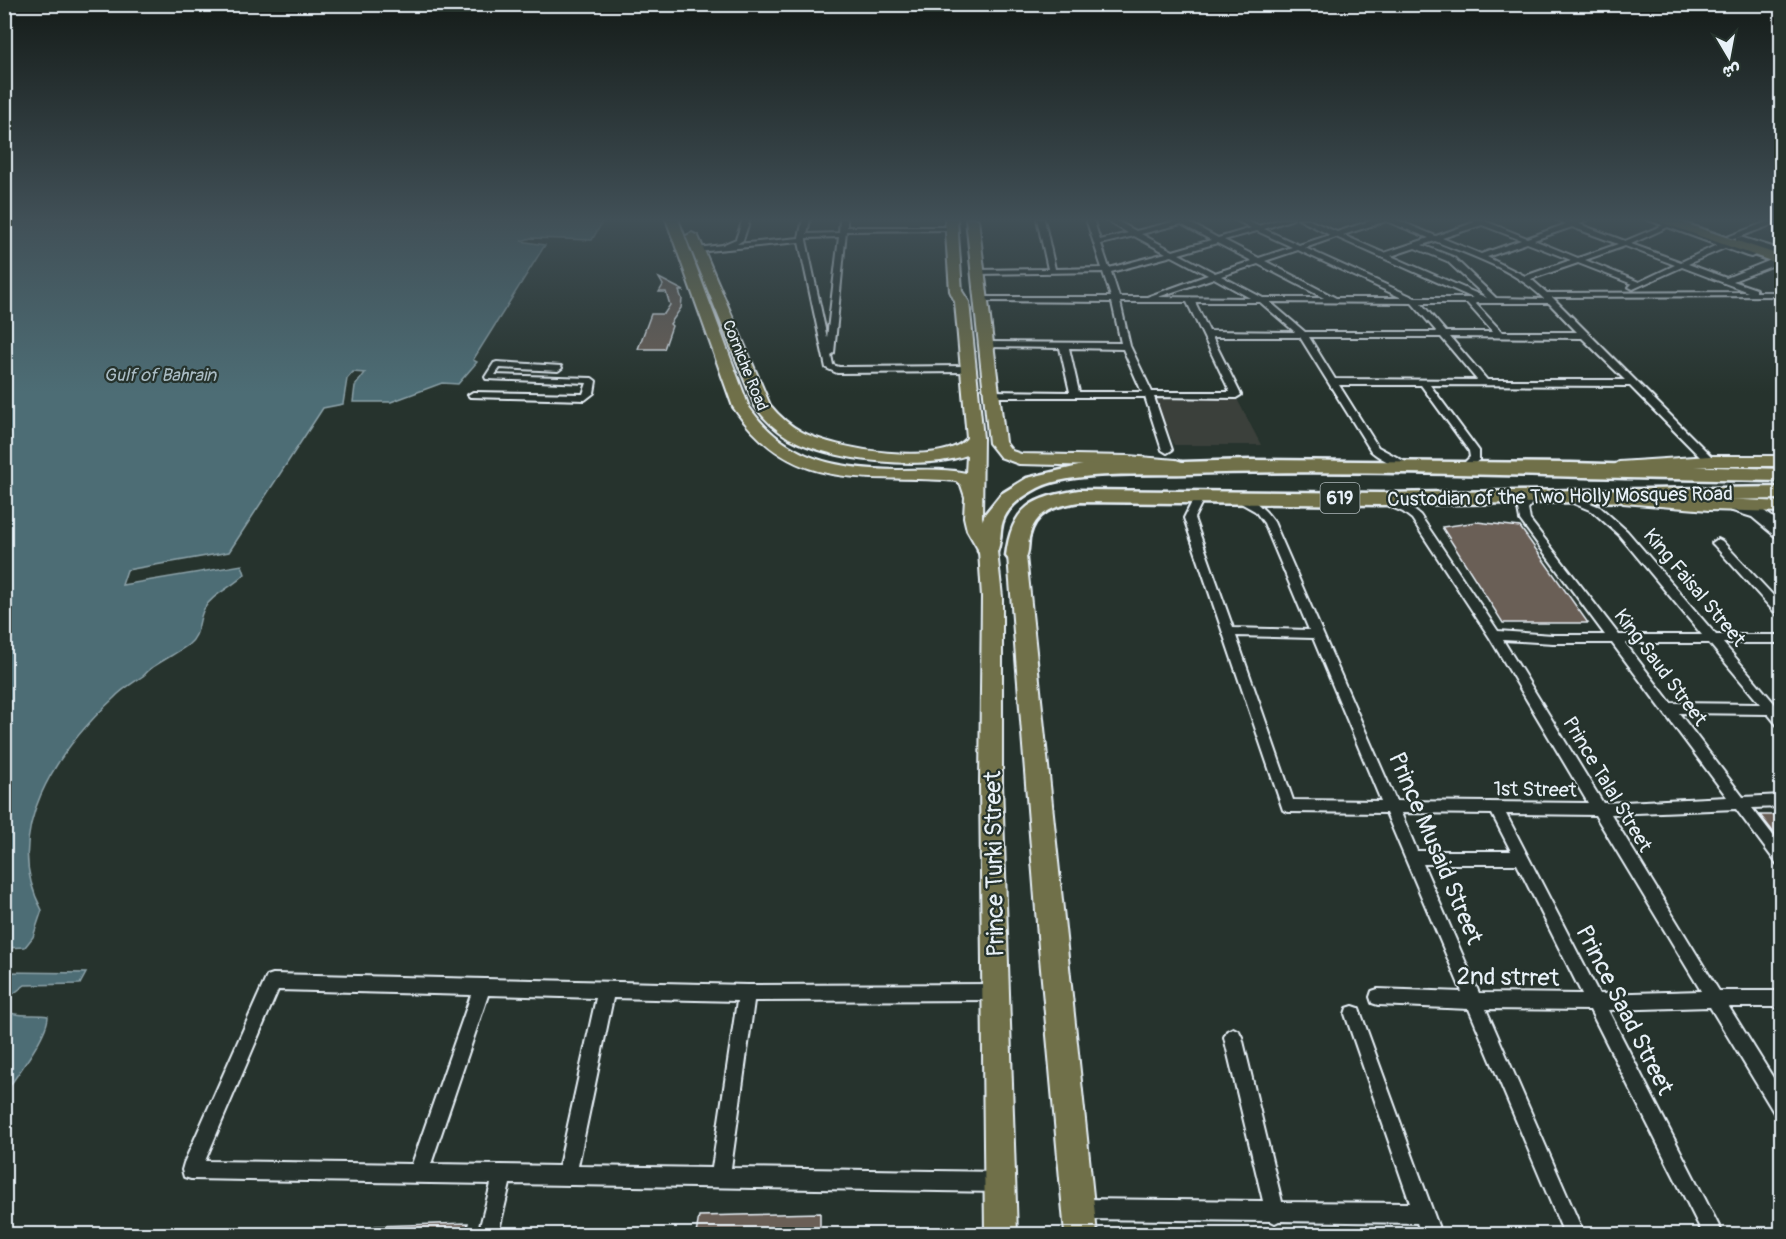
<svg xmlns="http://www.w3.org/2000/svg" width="1786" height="1239" viewBox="0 0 1786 1239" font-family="Pangolin,'Playpen Sans Arabic',sans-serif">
<rect width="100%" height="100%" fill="#26332d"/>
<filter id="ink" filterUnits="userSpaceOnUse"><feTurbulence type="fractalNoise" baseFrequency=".0167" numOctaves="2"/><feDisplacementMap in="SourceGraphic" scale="12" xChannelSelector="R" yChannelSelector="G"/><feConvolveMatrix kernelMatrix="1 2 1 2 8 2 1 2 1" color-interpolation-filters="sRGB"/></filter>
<g filter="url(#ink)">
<path fill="#3a403a" d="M1154 397H1236L1261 445H1174Z"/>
<g fill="#4e6d75" stroke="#8ca2a9" stroke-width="1.5">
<path d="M5 219H604L592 240 531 238 521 241 545 245 473 360 477 362 458 384 442 383 391 402H353L355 386 365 373 353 372 347 379 343 404 323 408 229 552 127 570 122 585 242 565 245 574C232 588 212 594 204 609 197 622 201 635 188 645 177 653 163 660 153 667 149 669 147 673 143 676 133 683 122 689 114 698 57 751 0 832 42 910L33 937 25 947 5 948Z"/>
<path d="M5 972 86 973 80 984 25 985 5 1000Z"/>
<path d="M5 1007 6 1011C20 1018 33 1013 48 1016 48 1035 16 1076 5 1093Z"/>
</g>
<g fill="#6a5e57" stroke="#e8f1f8" stroke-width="1.5">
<path d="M659 278 684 291H679L682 299 681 308 670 324 672 326 664 349H638L651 314H664L670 305 666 292H659L663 285Z"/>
<path d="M1477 522 1520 527 1588 623H1503L1442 527Z"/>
<path d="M1760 815H1782V843Z"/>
<path d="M820 1213V1234H696L699 1216Z"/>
<path d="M468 1223 466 1234H375V1226Z"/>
</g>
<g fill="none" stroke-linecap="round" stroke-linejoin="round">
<defs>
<g id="street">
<path d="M743 219H750L743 240 737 244 799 238 803 219H810L807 234 839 233 840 219H847V227H954V229L952 230 846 231 834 353 831 355 833 365 839 367 968 366 972 369 968 372 837 373 826 368 799 242 697 252 693 250 697 248 722 245 736 239ZM839 237 827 338 806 240V238Z"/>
<path d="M1037 219H1044L1055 269 1102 268 1086 219H1093L1100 240 1128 233 1104 219H1113L1136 231 1176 221 1174 219H1187L1188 222 1218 238 1251 228 1234 219H1243L1258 226 1281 219H1293L1264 229 1299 245 1330 235 1298 219H1307L1337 232 1376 219H1395L1436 236 1475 222 1470 219 1485 221 1527 238 1566 224 1555 219C1561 219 1565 220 1570 221 1576 222 1584 219 1590 219L1579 224 1625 241 1668 223 1672 225 1670 226 1631 244 1681 262 1721 243H1727V247L1688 264 1726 278 1771 260H1777V264L1733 281 1756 289V292H1782V296L1552 297 1714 459V463H1706L1630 386 1430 385 1479 451V460L1463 472 1458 469 1470 457 1469 451 1421 385H1339L1378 447 1415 467 1414 469C1401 470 1380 459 1371 451L1300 337H1212L1241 395 1236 398 1154 397 1172 450 1167 453 1162 450 1145 397H990L985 394 990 391 1070 392 1060 348 987 347 983 344 984 342 1121 343 1112 302 982 301 978 299 982 297H1111L1103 272 976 274 975 272 979 270 1048 269ZM1386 221 1429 238 1384 253 1343 235ZM1181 224 1211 240 1173 251 1141 234ZM1482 225 1521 240 1481 254 1442 238ZM1572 227 1618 244 1578 258 1534 240ZM1257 231 1292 247 1259 258 1224 240ZM1134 236 1166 253 1109 268 1101 244ZM1336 237 1473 298H1415L1305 248ZM1435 241C1472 256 1516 270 1544 299L1496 298 1453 257 1422 245ZM1217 243 1252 261 1215 273 1179 254ZM1527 243 1571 260 1525 276 1487 257ZM1625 246 1675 265 1639 282 1585 260ZM1415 248 1447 261 1487 298 1391 256ZM1298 250 1402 298H1336L1265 261ZM1172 256 1208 275 1147 297H1119L1111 272ZM1578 263 1632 284 1629 287 1633 289 1682 267 1748 292 1547 293 1531 279ZM1258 264 1324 298H1263L1221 276ZM1214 278 1250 298 1158 297ZM1120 302H1187L1230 392H1152L1130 346ZM1195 302H1260L1295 332 1209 331ZM1270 302 1412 303 1437 332H1305ZM1421 303H1467L1493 332H1446ZM1475 303H1549L1577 332H1502ZM1309 337H1441L1477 380 1335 379ZM1450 337 1582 338 1625 380H1487ZM1069 348 1123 349 1142 392H1079Z"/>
<path d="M1774 219H1782V221L1734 239 1727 237Z"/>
<path d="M497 362 561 366 562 368 558 371 500 368 495 375 592 378 596 381 594 393 585 400 470 397 468 395 473 392 583 394 587 383 486 379 485 377 494 363Z"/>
<path d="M1200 493 1205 496 1194 518 1233 628 1309 630 1264 523 1255 511 1230 497 1231 495C1249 493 1265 509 1274 522L1396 801 1588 803 1490 638 1412 519 1403 512 1377 501 1376 499 1377 497C1391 495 1409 506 1420 515L1498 631 1553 635H1605L1520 520 1518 509 1528 494 1532 493 1537 496 1528 509 1530 520 1619 635H1702L1619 535 1592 511 1563 499 1562 497 1563 495H1571L1600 507 1627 531 1716 635H1782V643H1723L1775 704 1782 705V726L1777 725 1768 714 1679 713 1743 797 1782 795V807L1752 808 1782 847V865L1777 864 1736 809 1611 814 1719 991H1782V1007H1729L1782 1092V1119L1776 1116 1710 1007 1608 1010 1723 1234H1703L1590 1010 1486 1009 1584 1234H1564L1469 1009 1378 1005 1372 1003 1370 997 1372 991 1378 989 1462 992 1386 813 1288 812 1283 810 1184 518 1195 496ZM1236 636 1313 638 1381 801 1293 800ZM1503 640 1553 643H1612L1727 797 1603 803ZM1625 643H1709L1760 704 1671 703ZM1401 813 1492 814 1511 851H1417ZM1506 814 1595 815 1701 991 1599 994ZM1423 864H1517L1582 994 1479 993Z"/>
<path d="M1718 539 1722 541 1782 605V617L1778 616 1714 545 1712 543Z"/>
<path d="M273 974 747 985 997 984 1003 986 1005 992 1003 998 997 1000 754 1001 731 1168 1000 1172 1007 1175 1010 1182 1007 1189 1000 1192 510 1184 498 1234H478L491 1184 191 1179 184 1177 182 1170 184 1163 267 976ZM278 990 471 995 412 1164 205 1161ZM488 995 596 998 559 1166 431 1164ZM613 998 737 1001 712 1168 578 1166Z"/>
<path d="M1353 1006 1359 1008 1361 1014 1441 1234H1421L1417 1223 1279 1221 1275 1223 1271 1221 1079 1219 1072 1216 1069 1209 1072 1202 1079 1199 1263 1201 1224 1037 1227 1031 1233 1028 1239 1031 1242 1037 1282 1202 1410 1203 1345 1014 1347 1008Z"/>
</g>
<g id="secondary">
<path d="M1646 219H1662L1757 254 1751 257 1747 256Z"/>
<path d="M1740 237 1782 250V257L1736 242V238Z"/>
<path d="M1732 501 1764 511 1782 524V538L1776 537 1752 517 1726 509 1724 506 1726 503Z"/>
</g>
<g id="primary">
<path d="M666 219H678L749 407C786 460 836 469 897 470 921 470 943 468 966 473L967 455C921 471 832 461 789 438 776 430 764 419 755 406L686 236 692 233 698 236 770 405C779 416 789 425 802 432 834 449 942 468 967 438L955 302 950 291 945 219H957L962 291 969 302 983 438 982 517 985 530 997 551 1002 597V783L1017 1234H985L980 783 982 597 979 551 967 530 964 517 965 497 961 485 956 481 945 480C857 475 791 491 733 407Z"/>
<path d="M966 219H978L1005 442 1012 451 1021 454 1128 456 1176 460 1182 462 1184 465 1182 468 1019 464 1000 457 989 443Z"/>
<path d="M1710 456H1782V466H1710L1619 472 1611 467 1619 462Z"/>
<path d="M1629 494 1782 502V512L1709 510 1623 503 1620 499 1623 495Z"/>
<path d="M1017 550 1023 552 1026 556 1097 1234H1065L1038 936 1008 556 1011 552Z"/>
</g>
<g id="highway">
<path d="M1652 219H1672L1782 256V265Z"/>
<path d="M1250 460 1571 463 1782 469V481C1583 479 1385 468 1187 474 1149 475 1070 471 1038 488 1021 497 1003 509 1001 530 1000 538 1000 548 995 556L988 558 981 556 978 551 981 524 985 514 1001 494 1027 478 1083 465Z"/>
<path d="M1782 487V499L1381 505 1079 502C1055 506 1035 511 1029 538 1028 546 1029 554 1024 561L1017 563 1010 561 1006 556C1012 505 1033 498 1079 490L1381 493Z"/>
</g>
</defs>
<use href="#street" stroke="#e8f1f8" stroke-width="4"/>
<use href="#secondary" stroke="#e8f1f8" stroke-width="4"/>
<use href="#primary" stroke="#e8f1f8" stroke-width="4"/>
<use href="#highway" stroke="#e8f1f8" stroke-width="5"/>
<use href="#street" fill="#26332d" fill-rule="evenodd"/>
<use href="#secondary" fill="#26332d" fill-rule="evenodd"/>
<use href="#primary" fill="#6f704a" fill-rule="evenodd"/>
<use href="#highway" fill="#6f704a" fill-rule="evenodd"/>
</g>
</g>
<linearGradient id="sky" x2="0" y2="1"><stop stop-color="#151c19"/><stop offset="0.56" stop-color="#415057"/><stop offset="1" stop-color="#415057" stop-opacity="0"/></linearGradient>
<rect width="1786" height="393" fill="url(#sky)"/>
<g text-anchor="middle" stroke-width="4.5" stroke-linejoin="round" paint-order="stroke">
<g font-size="16" fill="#e8f1f8" stroke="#26332d">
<text transform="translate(746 365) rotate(68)" y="6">Corniche Road</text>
</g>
<g font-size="18" font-style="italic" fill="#aabcc4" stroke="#26332d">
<text x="160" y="381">Gulf of Bahrain</text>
</g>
<rect fill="#26332d" stroke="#aeb8bb" stroke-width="1.5" x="1320.5" y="483" width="39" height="30" rx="4.5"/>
<g font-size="18" font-weight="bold" fill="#e8f1f8">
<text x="1340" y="504">619</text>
</g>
<g font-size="20" fill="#e8f1f8" stroke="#26332d">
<text transform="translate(1560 496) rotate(-1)" y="7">Custodian of the Two Holly Mosques Road</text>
<text transform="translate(1695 587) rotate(50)" y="7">King Faisal Street</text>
<text transform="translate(1661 667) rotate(53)" y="7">King Saud Street</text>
<text transform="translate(1608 784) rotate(59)" y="7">Prince Talal Street</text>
<text transform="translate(1535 789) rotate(1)" y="7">1st Street</text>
</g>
<g font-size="24" fill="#e8f1f8" stroke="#26332d">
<text transform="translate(1436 848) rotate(67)" y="8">Prince Musaid Street</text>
<text transform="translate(994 864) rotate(-91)" y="8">Prince Turki Street</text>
<text transform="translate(1508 977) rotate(1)" y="8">2nd strret</text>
<text transform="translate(1625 1010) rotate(63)" y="8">Prince Saad Street</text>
</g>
</g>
<rect width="1786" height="1239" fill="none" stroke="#26332d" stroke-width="24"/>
<rect x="12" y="12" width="1762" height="1215" fill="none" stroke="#e8f1f8" stroke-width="2" filter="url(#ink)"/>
<g transform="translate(1729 57) rotate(170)" stroke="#26332d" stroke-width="4.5" paint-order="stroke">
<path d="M0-4.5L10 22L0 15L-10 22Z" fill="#e8f1f8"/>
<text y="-9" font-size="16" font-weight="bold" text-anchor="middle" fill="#e8f1f8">ش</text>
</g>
</svg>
